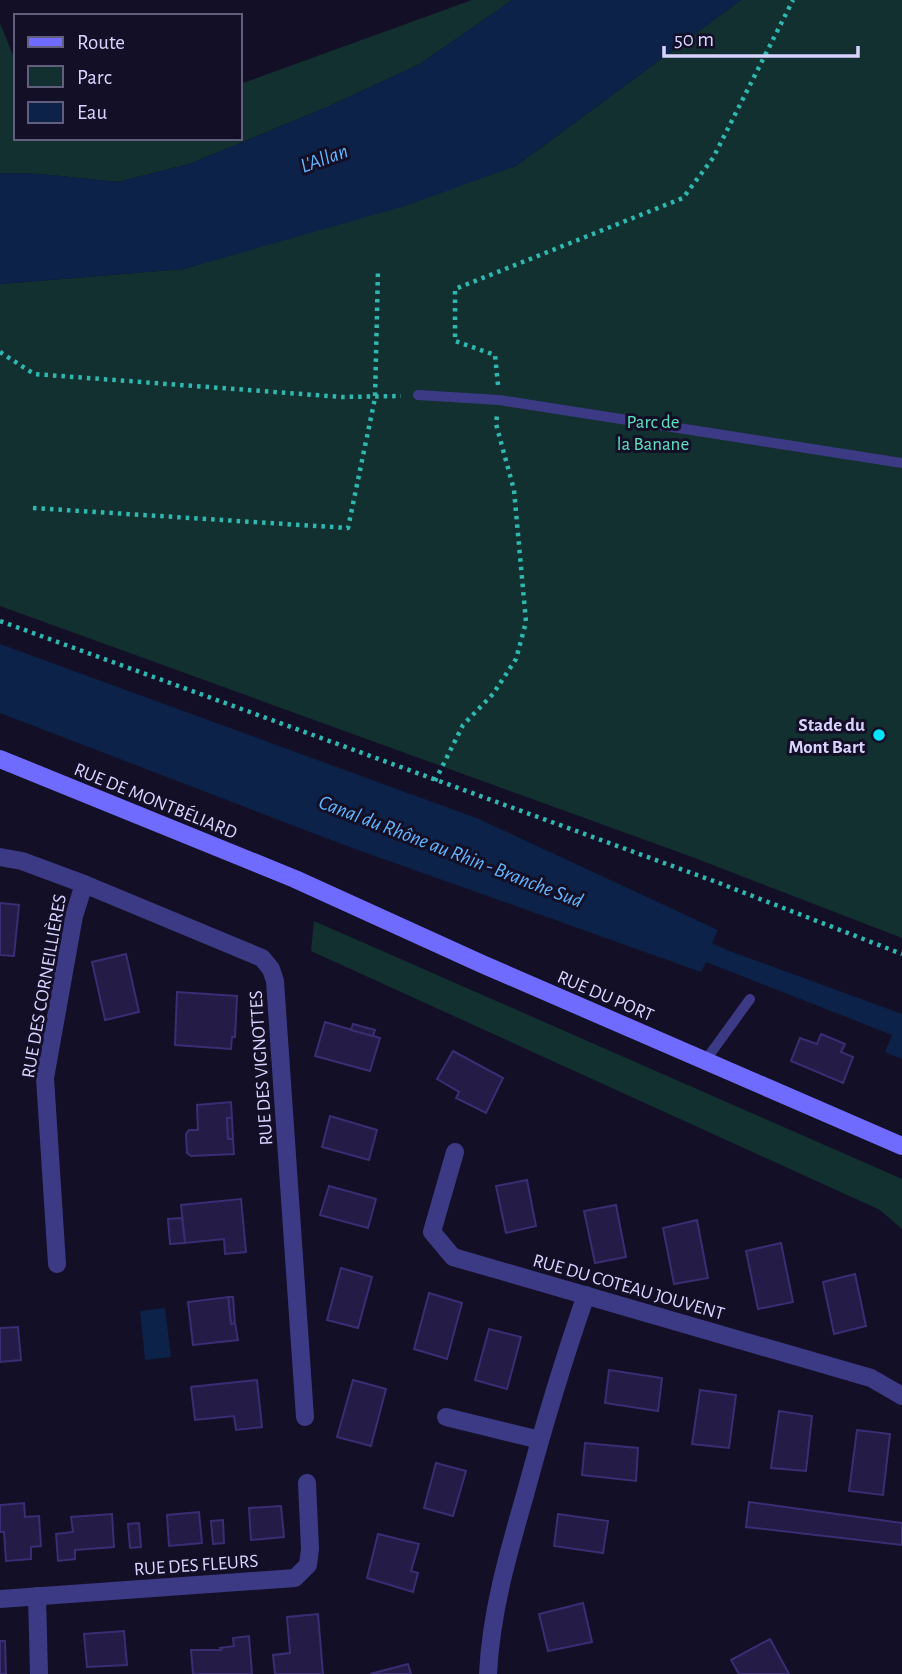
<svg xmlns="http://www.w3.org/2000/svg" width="902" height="1674" viewBox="0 0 902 1674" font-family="'Alegreya Sans',sans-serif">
<rect width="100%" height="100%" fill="#130f26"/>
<g fill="#12302f">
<path d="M472 0H512L420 64 325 108 189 164 118 182 40 174 0 173V23L16 63V138H240V84Z"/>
<path d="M741 0H902V938L692 857 0 606V284L184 269 516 166Z"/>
<path d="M314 921 902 1179V1229L880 1210 311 951Z"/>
</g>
<g fill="#0c2248">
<path d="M512 0H741L516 166 405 206 184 269 0 284V173L40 174 118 182 189 164 325 108 420 64Z"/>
<path d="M0 644 479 819 718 930 712 943 727 950 902 1014V1059L885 1052 892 1035 706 962 701 972 344 845 0 713Z"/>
<path d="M165 1308 171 1357 145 1360 140 1311Z"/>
</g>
<g fill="#241b47" stroke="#3b2d73" stroke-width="2">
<path d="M0 903 19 905 14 956 0 955Z"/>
<path d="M126 954 139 1012 105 1020 92 962Z"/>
<path d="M177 992 237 996 235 1037H232L231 1049 175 1045Z"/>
<path d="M325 1022 380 1038 370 1071 315 1056Z"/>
<path d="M353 1024 375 1030 373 1036 351 1030Z"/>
<path d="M821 1034 845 1044 841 1052 853 1057 843 1083 791 1061 800 1038 817 1044Z"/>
<path d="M453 1051 503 1078 486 1113 456 1098 459 1092 437 1079Z"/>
<path d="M231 1102 232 1118H227L228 1139H233L234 1154 191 1156 187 1153 186 1134 189 1130H198L197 1105Z"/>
<path d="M330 1116 377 1130 369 1160 322 1147Z"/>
<path d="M227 1118H232L233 1139H228Z"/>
<path d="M527 1180 536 1226 506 1233 496 1186Z"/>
<path d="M329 1186 376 1199 368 1228 320 1215Z"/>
<path d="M241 1199 246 1252 225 1254 224 1239 185 1243 181 1205Z"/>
<path d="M616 1205 626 1257 595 1263 584 1211Z"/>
<path d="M182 1218 185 1243 170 1244 168 1219Z"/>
<path d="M697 1220 708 1278 674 1284 663 1228Z"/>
<path d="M781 1243 793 1302 758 1309 746 1251Z"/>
<path d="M341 1268 372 1277 358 1328 327 1320Z"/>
<path d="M855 1274 866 1326 834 1334 823 1282Z"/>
<path d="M429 1293 462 1303 447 1359 414 1349Z"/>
<path d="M228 1297H233L235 1323 231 1324Z"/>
<path d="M228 1297 231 1324 235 1323 238 1340 193 1345 188 1302Z"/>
<path d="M18 1327 21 1360 0 1362V1328Z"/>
<path d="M489 1329 521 1337 507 1389 475 1380Z"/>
<path d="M609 1370 662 1378 658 1411 605 1403Z"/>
<path d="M257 1380 262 1427 236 1430 234 1416 195 1420 191 1387Z"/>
<path d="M353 1380 386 1389 371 1446 337 1437Z"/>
<path d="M700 1390 736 1395 729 1448 692 1444Z"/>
<path d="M779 1411 812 1416 806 1471 771 1468Z"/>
<path d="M857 1430 890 1434 883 1495 849 1491Z"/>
<path d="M585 1443 638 1448 636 1481 582 1475Z"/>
<path d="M436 1463 466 1471 453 1516 424 1508Z"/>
<path d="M749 1502 902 1523V1545L746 1527Z"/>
<path d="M24 1503 25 1517 39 1516 41 1546 31 1547V1559L6 1561 4 1532H0V1505Z"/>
<path d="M281 1506 284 1537 251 1540 249 1508Z"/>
<path d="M199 1512 202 1543 169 1546 167 1515Z"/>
<path d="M112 1514 114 1547 75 1550V1559L58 1561 56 1534 73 1532 71 1517Z"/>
<path d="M558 1514 608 1521 603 1553 554 1546Z"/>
<path d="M223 1520 224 1543 213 1544 211 1521Z"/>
<path d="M139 1523 141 1547 130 1548 128 1524Z"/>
<path d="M378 1534 419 1544 411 1571 418 1573 413 1592 367 1578Z"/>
<path d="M583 1603 592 1642 548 1651 539 1614Z"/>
<path d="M318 1614 323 1674H275L273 1655 290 1653 287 1617Z"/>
<path d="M124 1631 127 1665 87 1667 84 1634Z"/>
<path d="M249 1636 252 1674H193L191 1650H221L220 1648 234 1646 233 1638Z"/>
<path d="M770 1639 789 1674H739L731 1660Z"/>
<path d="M0 1641H5L6 1674H0Z"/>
<path d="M408 1664 411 1674H370Z"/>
</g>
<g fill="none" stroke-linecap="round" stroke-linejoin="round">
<g stroke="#2fb8b0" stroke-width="4.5" stroke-dasharray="3.5 5" stroke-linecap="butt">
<path d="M0 352 34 374 342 397 401 396"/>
<path d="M498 385 495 355 455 341V289L683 198 713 158 793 0"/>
<path d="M33 508 348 528 375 398 378 270"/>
<path d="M0 621 719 883 902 954"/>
<path d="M435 781 463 725 493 694 516 659 526 622 514 490 496 424 497 415"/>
</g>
<g stroke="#3d3a85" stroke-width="10">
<path d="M418 395 499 400 902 463"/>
<path d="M705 1061 750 999"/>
</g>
<g stroke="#3d3a85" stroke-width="18">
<path d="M0 857 22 861 84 884 262 958 271 969 275 981 305 1417"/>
<path d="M455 1152 432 1232 453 1257 871 1378 902 1396"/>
<path d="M57 1264 45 1078 74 916 84 884"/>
<path d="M446 1417 540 1440"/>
<path d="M37 1596 39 1674"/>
<path d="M0 1599 295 1578 308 1565 310 1549 307 1483"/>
<path d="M488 1674C491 1612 508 1554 525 1495 543 1428 563 1361 586 1295"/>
</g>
<path stroke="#6f6bff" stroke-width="18" d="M0 759 295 879 482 964 902 1146"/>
</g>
<circle fill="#00e5ff" stroke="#130f26" stroke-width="2.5" cx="879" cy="735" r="7"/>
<g text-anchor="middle" stroke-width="6" stroke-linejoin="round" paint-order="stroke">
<g font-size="19" fill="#5fe0c0" stroke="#130f26">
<text x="653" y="428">Parc de<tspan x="653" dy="22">la Banane</tspan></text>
</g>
<g font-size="19" font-weight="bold" fill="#d9d4ff" stroke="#130f26" text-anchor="end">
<text x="865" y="731">Stade du<tspan x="865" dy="22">Mont Bart</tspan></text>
</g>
<g font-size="19" fill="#d9d4ff" stroke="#130f26">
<text transform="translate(156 800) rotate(22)" y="7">RUE DE MONTBÉLIARD</text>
<text transform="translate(43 986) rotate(-80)" y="7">RUE DES CORNEILLIÈRES</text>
<text transform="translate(606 995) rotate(23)" y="7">RUE DU PORT</text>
<text transform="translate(260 1068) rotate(-94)" y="7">RUE DES VIGNOTTES</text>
<text transform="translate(629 1286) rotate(16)" y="7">RUE DU COTEAU JOUVENT</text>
<text transform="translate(196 1564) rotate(-4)" y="7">RUE DES FLEURS</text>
</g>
<g font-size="21" font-style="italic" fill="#62b6ff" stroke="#130f26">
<text transform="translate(324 158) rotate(-20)" y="7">L'Allan</text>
<text transform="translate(451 851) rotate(21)" y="7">Canal du Rhône au Rhin - Branche Sud</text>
</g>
</g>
<rect x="14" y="14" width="228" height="126" fill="#130f26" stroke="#625e7d" stroke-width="2"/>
<rect x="28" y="37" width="35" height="10" fill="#6f6bff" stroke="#625e7d" stroke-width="2"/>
<text x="77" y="49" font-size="21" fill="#d9d4ff">Route</text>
<rect x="28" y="66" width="35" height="21" fill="#12302f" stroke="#625e7d" stroke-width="2"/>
<text x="77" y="84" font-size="21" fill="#d9d4ff">Parc</text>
<rect x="28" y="102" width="35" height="21" fill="#0c2248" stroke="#625e7d" stroke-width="2"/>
<text x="77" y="119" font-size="21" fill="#d9d4ff">Eau</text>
<path d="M664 46v10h194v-10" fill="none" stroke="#d9d4ff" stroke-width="3.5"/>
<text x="674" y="46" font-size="21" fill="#d9d4ff" stroke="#130f26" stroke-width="5" paint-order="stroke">50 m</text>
</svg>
